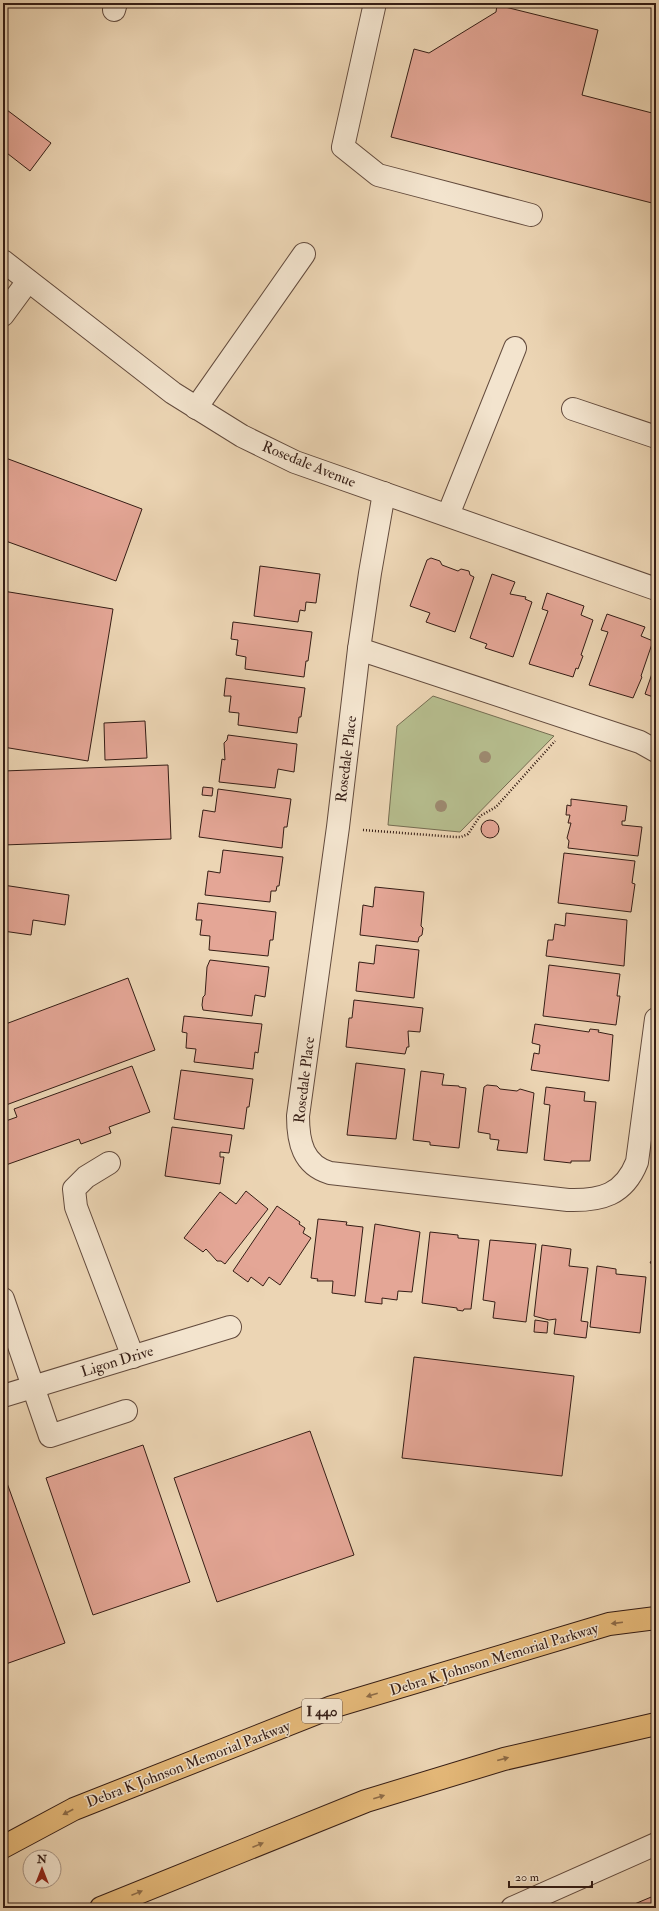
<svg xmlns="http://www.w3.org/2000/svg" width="659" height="1911" viewBox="0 0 659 1911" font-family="'IM FELL Double Pica',serif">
<rect width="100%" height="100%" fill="#ecd5b4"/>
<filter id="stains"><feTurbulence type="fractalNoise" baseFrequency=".005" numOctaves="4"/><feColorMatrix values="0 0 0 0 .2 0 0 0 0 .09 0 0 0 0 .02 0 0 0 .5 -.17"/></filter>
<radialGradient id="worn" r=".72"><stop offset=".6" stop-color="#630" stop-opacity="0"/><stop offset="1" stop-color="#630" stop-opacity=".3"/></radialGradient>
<path fill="#b6bd8e" stroke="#766d52" d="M433 696 554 736 460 832 388 825 397 726Z"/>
<g fill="#e4a696" stroke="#351d15">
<path d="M497 5 598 30 582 95 656 114V185L652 203 391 137 414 49 429 53 496 12Z"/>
<path d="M3 107 51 143 30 171 3 150Z"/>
<path d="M3 457 142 509 116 581 3 540Z"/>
<path d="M431 558 440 561 442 565 458 571 461 569 469 571 470 575 474 577 455 632 426 622 430 613 410 606 427 560Z"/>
<path d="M260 566 320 574 316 603 306 602 305 611 300 610 298 622 254 616Z"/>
<path d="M492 574 515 582 510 594 526 597 525 599 532 602 513 657 485 648 487 644 470 638Z"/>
<path d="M3 591 113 609 88 761 3 747Z"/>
<path d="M547 593 584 606 581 615 593 620 581 655 583 656 578 669 576 668 573 677 529 664 548 611 542 609Z"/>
<path d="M607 614 645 627 641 636 653 641 641 676 642 677 633 698 589 685 608 632 601 630Z"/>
<path d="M233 622 312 632 308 661H306L304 677 245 669 246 657 236 655 238 640 231 639Z"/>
<path d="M656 662V698L645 694Z"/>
<path d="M226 678 305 688 301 717H299L297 733 238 725 239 713 229 712 231 696H224Z"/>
<path d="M145 721 147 758 105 760 104 723Z"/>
<path d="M228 735 297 744 294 772 278 769 275 788 219 782 222 759 225 760 224 743 227 740Z"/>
<path d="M168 765 171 839 3 845V771Z"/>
<path d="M203 787 213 788 212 796 202 795Z"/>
<path d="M218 789 291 799 287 827H284L282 848 199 837 203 810 215 812Z"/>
<path d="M571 799 627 806 625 821H622V825L642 827 638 856 568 848 569 841 567 838 571 823H568L570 815H566L567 805 571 806Z"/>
<circle cx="490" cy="829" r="9"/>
<path d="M223 850 283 857 279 886H277L276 891H271L270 902 205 895 208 871 220 873Z"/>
<path d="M564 853 635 861 632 883 635 884 631 912 558 903Z"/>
<path d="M3 885 69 895 65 925 33 920 31 935 3 931Z"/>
<path d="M375 887 424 892 421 926 423 928 422 935 419 937 418 942 360 935 363 905 373 907Z"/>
<path d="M198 903 276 912 273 940H270L268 956 209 950 210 936 200 935 202 920H196Z"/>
<path d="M566 913 627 920 624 966 546 956 548 940H553L555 924 565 926Z"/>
<path d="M376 945 419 950 414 998 356 991 359 962 374 964Z"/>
<path d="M210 960 269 967 265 997 255 995 252 1016 203 1010 202 1005 203 997 205 995 207 967Z"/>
<path d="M549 965 620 974 617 996H620L616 1025 543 1016Z"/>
<path d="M128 978 155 1050 6 1105 3 1097V1025Z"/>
<path d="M354 1000 423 1008 420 1032 408 1031 409 1047H407L405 1054 346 1047 349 1018H352Z"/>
<path d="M184 1016 262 1024 258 1053 255 1052 253 1069 194 1062 196 1049 186 1048 187 1033 182 1032Z"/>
<path d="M535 1024 589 1032 590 1029 599 1030 598 1032 613 1035 609 1081 531 1070 534 1053 539 1054 540 1045 532 1043Z"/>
<path d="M356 1063 405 1069 396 1139 347 1135Z"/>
<path d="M132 1066 150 1112 109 1127 111 1133 81 1144 79 1139 3 1166V1122L17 1117 14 1109Z"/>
<path d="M181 1070 253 1079 249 1107H247L244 1129 174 1119Z"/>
<path d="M421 1071 444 1074 442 1085 459 1086V1087L466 1088 459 1148 430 1145V1142L413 1140Z"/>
<path d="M487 1085 497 1086 500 1089 517 1091 520 1089 534 1093 527 1153 497 1150 499 1140 490 1139V1134L478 1132 484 1087Z"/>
<path d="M546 1087 585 1092 584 1101 596 1102 590 1161H571V1163L544 1160 550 1105 544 1104Z"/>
<path d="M172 1127 232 1135 229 1153 220 1152V1157H224L220 1184 165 1176Z"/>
<path d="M246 1191 268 1209 225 1264 221 1261H217L206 1249 203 1252 184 1238 220 1192 236 1204Z"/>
<path d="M277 1206 300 1222 299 1224 305 1228 303 1233 311 1238 280 1285 269 1277 263 1286 251 1277 248 1282 233 1271Z"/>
<path d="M318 1219 347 1222 346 1225 363 1227 355 1296 332 1293 333 1281H317L318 1279 311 1278Z"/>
<path d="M375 1224 420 1232 412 1292 398 1291 397 1300 382 1298V1304L365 1302Z"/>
<path d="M430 1232 458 1235V1238L479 1240 471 1309H464L463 1311 457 1310V1308L422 1303Z"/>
<path d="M490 1240 536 1244 526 1322 493 1318 495 1302 483 1300Z"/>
<path d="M542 1245 571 1249 569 1266 588 1268 581 1321 588 1322 586 1338 554 1334 556 1319 549 1320 534 1316Z"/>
<path d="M656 1259V1272L650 1262Z"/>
<path d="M597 1266 616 1269V1274L646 1277 640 1333 590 1327Z"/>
<path d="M535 1320 548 1322 547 1333 534 1332Z"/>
<path d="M414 1357 574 1376 562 1476 402 1458Z"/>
<path d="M310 1431 354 1555 217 1602 174 1478Z"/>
<path d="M143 1445 190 1582 93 1615 46 1478Z"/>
<path d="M3 1472 65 1643 3 1665Z"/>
<path d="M656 1895V1908H625Z"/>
</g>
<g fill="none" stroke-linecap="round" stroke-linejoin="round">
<defs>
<g id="minor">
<path d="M375 3 343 147 378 175 531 215"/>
<path d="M114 10 116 3"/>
<path d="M3 261 173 393 242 436 295 462 656 589"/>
<path d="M3 315 28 281"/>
<path d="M196 408 304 254"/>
<path d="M573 409 656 437"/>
<path d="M448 515 515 348"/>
<path d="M359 649 370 573 384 493"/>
<path d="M656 751 640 742 359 649 338 827 298 1116C298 1142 303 1165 330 1173L568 1200C601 1201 624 1195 637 1162L656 1019"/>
<path d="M109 1163 86 1177 74 1189 76 1207 133 1357"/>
<path d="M3 1299 50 1436 126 1411"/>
<path d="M3 1396 230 1327"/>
<path d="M512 1908 656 1844"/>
</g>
<g id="highway">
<path d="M3 1847 74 1809 332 1707 609 1624 656 1618"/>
<path d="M101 1908 366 1801 504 1759 656 1724"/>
</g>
</defs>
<use href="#minor" stroke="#634b3d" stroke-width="24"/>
<use href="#highway" stroke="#351d15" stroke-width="24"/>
<path stroke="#351d15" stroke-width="2.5" stroke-dasharray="1 2" stroke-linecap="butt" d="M363 830 455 837H461L468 834 480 816 496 807 555 741"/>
<use href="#minor" stroke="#f3e4ce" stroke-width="22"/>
<use href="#highway" stroke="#e6ba7a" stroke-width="22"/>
</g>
<g fill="#9d8a70">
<circle cx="485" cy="757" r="6"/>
<circle cx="441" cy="806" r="6"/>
</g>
<defs><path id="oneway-solid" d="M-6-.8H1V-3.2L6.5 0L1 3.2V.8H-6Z"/></defs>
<g fill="#8e6c48">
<use href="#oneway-solid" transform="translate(617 1623) rotate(173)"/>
<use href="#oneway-solid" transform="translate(372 1695) rotate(163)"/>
<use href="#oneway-solid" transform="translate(503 1759) rotate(-15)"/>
<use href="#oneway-solid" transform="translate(379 1797) rotate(-17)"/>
<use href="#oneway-solid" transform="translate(68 1812) rotate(152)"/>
<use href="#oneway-solid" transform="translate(258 1845) rotate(-22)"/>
<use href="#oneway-solid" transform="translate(137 1893) rotate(-22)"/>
</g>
<g text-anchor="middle" stroke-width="3" stroke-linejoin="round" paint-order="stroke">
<rect fill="#f3e4ce" stroke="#6e594c" stroke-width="1" x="302" y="1699" width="40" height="24" rx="3"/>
<g font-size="14" font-weight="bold" fill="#351d15">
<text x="322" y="1716">I 440</text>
</g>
<g font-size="15" fill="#351d15" stroke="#f3e4ce">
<text transform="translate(309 464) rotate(22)" y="5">Rosedale Avenue</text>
<text transform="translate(346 759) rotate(-83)" y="5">Rosedale Place</text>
<text transform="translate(304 1080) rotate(-83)" y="5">Rosedale Place</text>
<text transform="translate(117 1361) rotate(-17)" y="5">Ligon Drive</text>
<text transform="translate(494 1659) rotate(-17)" y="5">Debra K Johnson Memorial Parkway</text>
<text transform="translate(188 1764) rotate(-21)" y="5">Debra K Johnson Memorial Parkway</text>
</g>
</g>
<rect width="659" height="1911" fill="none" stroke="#ecd5b4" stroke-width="16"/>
<rect x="4" y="4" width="651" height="1903" fill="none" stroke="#351d15" stroke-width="2"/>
<rect x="8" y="8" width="643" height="1895" fill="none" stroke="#351d15"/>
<g transform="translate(42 1869)"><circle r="19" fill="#f3e4ce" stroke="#a79484"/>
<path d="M0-3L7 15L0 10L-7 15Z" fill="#8f2418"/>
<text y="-6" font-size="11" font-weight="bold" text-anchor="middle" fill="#351d15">N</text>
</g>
<path d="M509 1881v6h83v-6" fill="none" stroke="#351d15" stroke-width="2"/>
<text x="515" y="1881" font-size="12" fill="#351d15" stroke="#f3e4ce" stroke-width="3" paint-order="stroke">20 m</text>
<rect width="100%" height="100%" filter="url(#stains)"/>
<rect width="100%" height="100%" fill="url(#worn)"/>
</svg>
